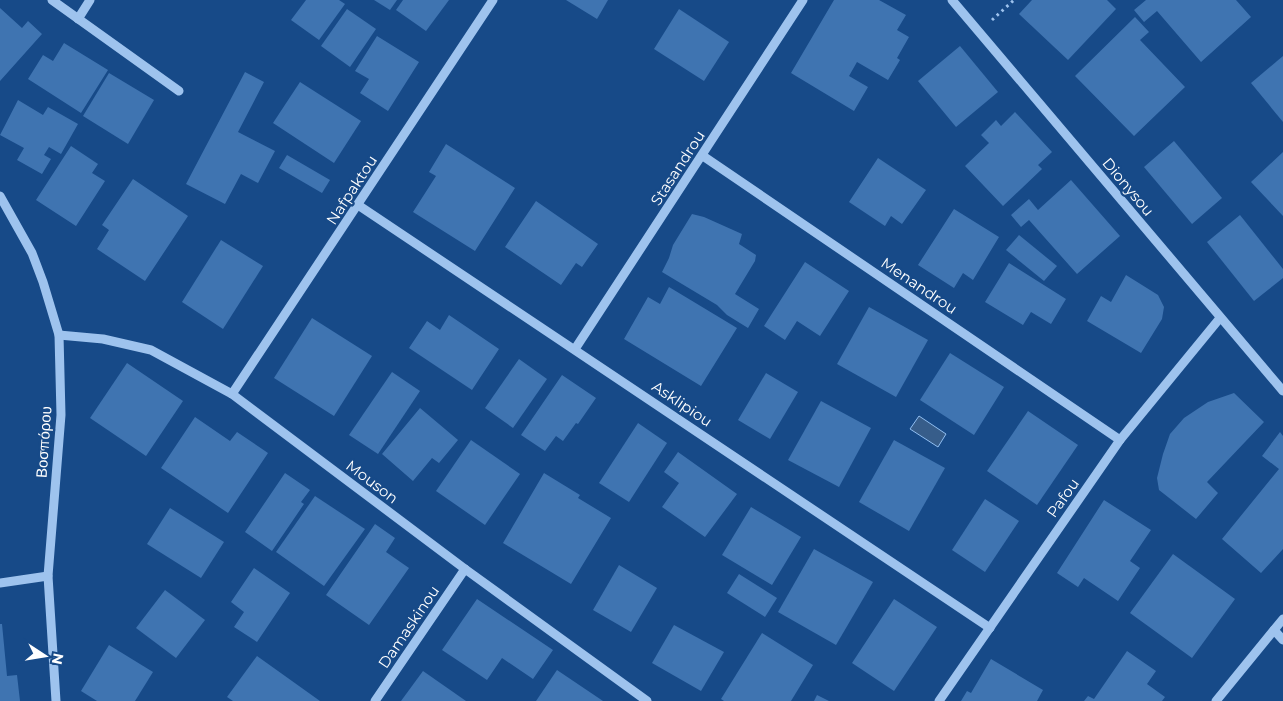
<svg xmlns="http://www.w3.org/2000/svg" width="1283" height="701" viewBox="0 0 1283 701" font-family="Montserrat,sans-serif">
<rect width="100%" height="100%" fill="#174a88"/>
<path fill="#375d8a" stroke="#90bef1" d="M919 416 946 434 938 447 910 429Z"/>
<g fill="#3f74b1">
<path d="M306 0H339L345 4 319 40 291 20Z"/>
<path d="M374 0H397L390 10Z"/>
<path d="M403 0H449L426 31 396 10Z"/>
<path d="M566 0H608L597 19Z"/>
<path d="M834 0H879L906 15 897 30 909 37 897 58 900 60 888 80 857 62 849 76 868 87 854 111 791 73Z"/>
<path d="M1032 0H1107L1116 9 1068 60 1019 14Z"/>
<path d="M1146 0H1236L1251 17 1201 62 1157 11 1144 22 1134 10Z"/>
<path d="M0 8 22 28 28 21 42 34 0 81Z"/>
<path d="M347 9 376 29 350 67 321 46Z"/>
<path d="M679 9 729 42 704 81 654 49Z"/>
<path d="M1135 17 1149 32 1140 40 1185 87 1134 136 1075 76Z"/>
<path d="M377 36 419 62 388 111 360 93 369 79 355 71Z"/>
<path d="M64 43 108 70 81 113 28 79 43 55 53 61Z"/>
<path d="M960 46 998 92 956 127 918 81Z"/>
<path d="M1283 56V122L1251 83Z"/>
<path d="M245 72 264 82 238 132 275 151 258 183 241 174 225 204 186 184Z"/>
<path d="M109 73 154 100 128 144 83 116Z"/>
<path d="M300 82 361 121 334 163 273 123Z"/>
<path d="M18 100 43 115 48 107 78 124 61 154 49 147 44 155 51 159 42 174 17 160 24 148 0 135Z"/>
<path d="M1015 112 1052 152 1038 165 1042 169 1003 206 965 166 989 143 981 135 996 120 1001 126Z"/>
<path d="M1174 141 1222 198 1192 224 1144 167Z"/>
<path d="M446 144 515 188 475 251 413 212 436 176 429 172Z"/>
<path d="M71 146 98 164 92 173 105 181 76 226 36 200Z"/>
<path d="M1283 152V216L1251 182Z"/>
<path d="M287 155 330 180 322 193 279 168Z"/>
<path d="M878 158 926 190 902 224 891 216 885 226 849 202Z"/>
<path d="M133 179 188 216 145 281 97 249 109 230 102 225Z"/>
<path d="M1071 180 1120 236 1077 274 1029 220 1021 227 1011 215 1029 199 1038 210Z"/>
<path d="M536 201 598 244 582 267 576 263 561 285 505 247Z"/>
<path d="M954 209 999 237 973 280 963 273 954 288 918 265Z"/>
<path d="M692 214 704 217 742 234 739 244 756 255 755 261 735 294 759 309 748 328 727 315 717 305 662 272 669 258 673 245Z"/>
<path d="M1240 215 1283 269V278L1254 301 1207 242Z"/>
<path d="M1019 235 1057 266 1044 281 1006 250Z"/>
<path d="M221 240 263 266 223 329 182 302Z"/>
<path d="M805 262 849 291 820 336 797 321 785 340 764 326Z"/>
<path d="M1009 263 1066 299 1051 324 1031 312 1023 325 985 302Z"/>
<path d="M1126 275 1158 295 1164 307 1162 319 1141 353 1087 321 1101 296 1111 302Z"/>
<path d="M669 287 737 328 701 386 624 339 648 297 660 304Z"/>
<path d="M869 307 928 340 896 397 837 364Z"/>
<path d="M449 315 499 349 472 390 409 348 427 321 440 330Z"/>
<path d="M312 318 372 356 334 416 274 378Z"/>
<path d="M950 353 1004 387 974 435 920 400Z"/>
<path d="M519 359 547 379 513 428 485 408Z"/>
<path d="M127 363 183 401 146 456 90 418Z"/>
<path d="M392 372 420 391 378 454 349 435Z"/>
<path d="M766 373 798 392 770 439 738 420Z"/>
<path d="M562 375 596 398 578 424 576 423 563 441 556 436 545 451 521 435Z"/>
<path d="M1234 393 1264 422 1207 482 1218 493 1196 519 1159 490 1157 478 1163 454 1170 434 1184 418 1208 402Z"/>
<path d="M821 401 871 428 839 487 788 460Z"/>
<path d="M420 408 458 440 439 463 432 458 413 481 382 454Z"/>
<path d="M1028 411 1078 445 1037 505 987 471Z"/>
<path d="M195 417 230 441 237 432 268 453 228 513 161 468Z"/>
<path d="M638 423 667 443 629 502 599 483Z"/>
<path d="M1280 432 1283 436V549L1261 573 1222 539 1279 469 1262 456Z"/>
<path d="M471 440 520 474 485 525 436 491Z"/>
<path d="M894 440 945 468 909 531 859 502Z"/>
<path d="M678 452 737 494 705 537 662 507 679 483 664 472Z"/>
<path d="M285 473 310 490 301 502 304 504 272 551 245 532Z"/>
<path d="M544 473 580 495 578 498 611 518 571 584 503 543Z"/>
<path d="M315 496 365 529 324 586 276 552Z"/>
<path d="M985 499 1019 521 985 572 952 550Z"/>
<path d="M1104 500 1151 530 1130 561 1140 568 1118 601 1084 578 1078 587 1057 573Z"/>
<path d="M751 507 801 537 772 585 722 555Z"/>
<path d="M170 508 224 542 201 578 147 544Z"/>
<path d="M375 524 395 538 386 552 409 568 369 625 326 595Z"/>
<path d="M814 549 873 582 836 645 778 612Z"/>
<path d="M1173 554 1235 599 1192 658 1130 613Z"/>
<path d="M619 565 657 588 631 632 593 610Z"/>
<path d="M254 568 290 593 257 642 234 627 244 612 231 602Z"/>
<path d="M739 574 777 598 765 617 727 593Z"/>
<path d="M165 590 205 620 176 658 136 628Z"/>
<path d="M477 599 553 650 533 679 502 658 487 680 442 650Z"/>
<path d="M894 599 937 627 894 691 852 663Z"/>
<path d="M0 624H2L7 676 17 675 20 701H0Z"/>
<path d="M674 625 724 652 701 691 652 663Z"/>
<path d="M762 633 813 665 791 701H724L721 699Z"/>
<path d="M109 645 153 672 135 701H97L81 691Z"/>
<path d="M1127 651 1156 671 1147 684 1165 697 1162 701H1084L1088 696 1094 699Z"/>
<path d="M257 656 320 701H233L227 697Z"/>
<path d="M991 659 1043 690 1037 701H961L967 691 971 693Z"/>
<path d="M557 670 603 701H536Z"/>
<path d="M423 671 466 701H401Z"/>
<path d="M817 695 829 701H814Z"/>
</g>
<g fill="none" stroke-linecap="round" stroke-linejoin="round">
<path stroke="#9ec3ee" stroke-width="3" stroke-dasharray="2.5 4" stroke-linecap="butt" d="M992 20 1014 0"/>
<g stroke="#9ec3ee" stroke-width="9">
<path d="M52 0 179 91"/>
<path d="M952 0 1283 391"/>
<path d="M78 19 90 0"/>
<path d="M703 156 1120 440"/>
<path d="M0 196 32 253 43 282 59 335 61 415 48 576 56 701"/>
<path d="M358 205 990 628"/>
<path d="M59 335 103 339 151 350 232 394 465 569 647 701"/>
<path d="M575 349 803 0"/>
<path d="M232 394 493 0"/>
<path d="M0 583 48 576"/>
<path d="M1274 630 1283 640"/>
<path d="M375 701 465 569"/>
<path d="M939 701 1120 440 1220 318"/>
<path d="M1216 701 1283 619"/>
</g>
</g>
<g text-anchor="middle" stroke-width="4.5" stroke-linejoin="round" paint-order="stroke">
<g font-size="15" fill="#fff" stroke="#174a88">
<text transform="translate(678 168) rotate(-57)" y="5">Stasandrou</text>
<text transform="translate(1128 187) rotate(50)" y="5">Dionysou</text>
<text transform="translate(352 190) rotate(-57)" y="5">Nafpaktou</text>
<text transform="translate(919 286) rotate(34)" y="5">Menandrou</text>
<text transform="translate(682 404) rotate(34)" y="5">Asklipiou</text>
<text transform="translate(44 442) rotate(-86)" y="5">Βοσπόρου</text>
<text transform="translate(372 482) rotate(37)" y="5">Mouson</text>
<text transform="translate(1063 498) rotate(-55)" y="5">Pafou</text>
<text transform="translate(409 627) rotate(-56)" y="5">Damaskinou</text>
</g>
</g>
<g transform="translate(45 656) rotate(102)" stroke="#174a88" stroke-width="4" paint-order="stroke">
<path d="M0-4L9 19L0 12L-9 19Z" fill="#ffffff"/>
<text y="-8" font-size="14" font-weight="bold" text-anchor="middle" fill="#ffffff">N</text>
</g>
</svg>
